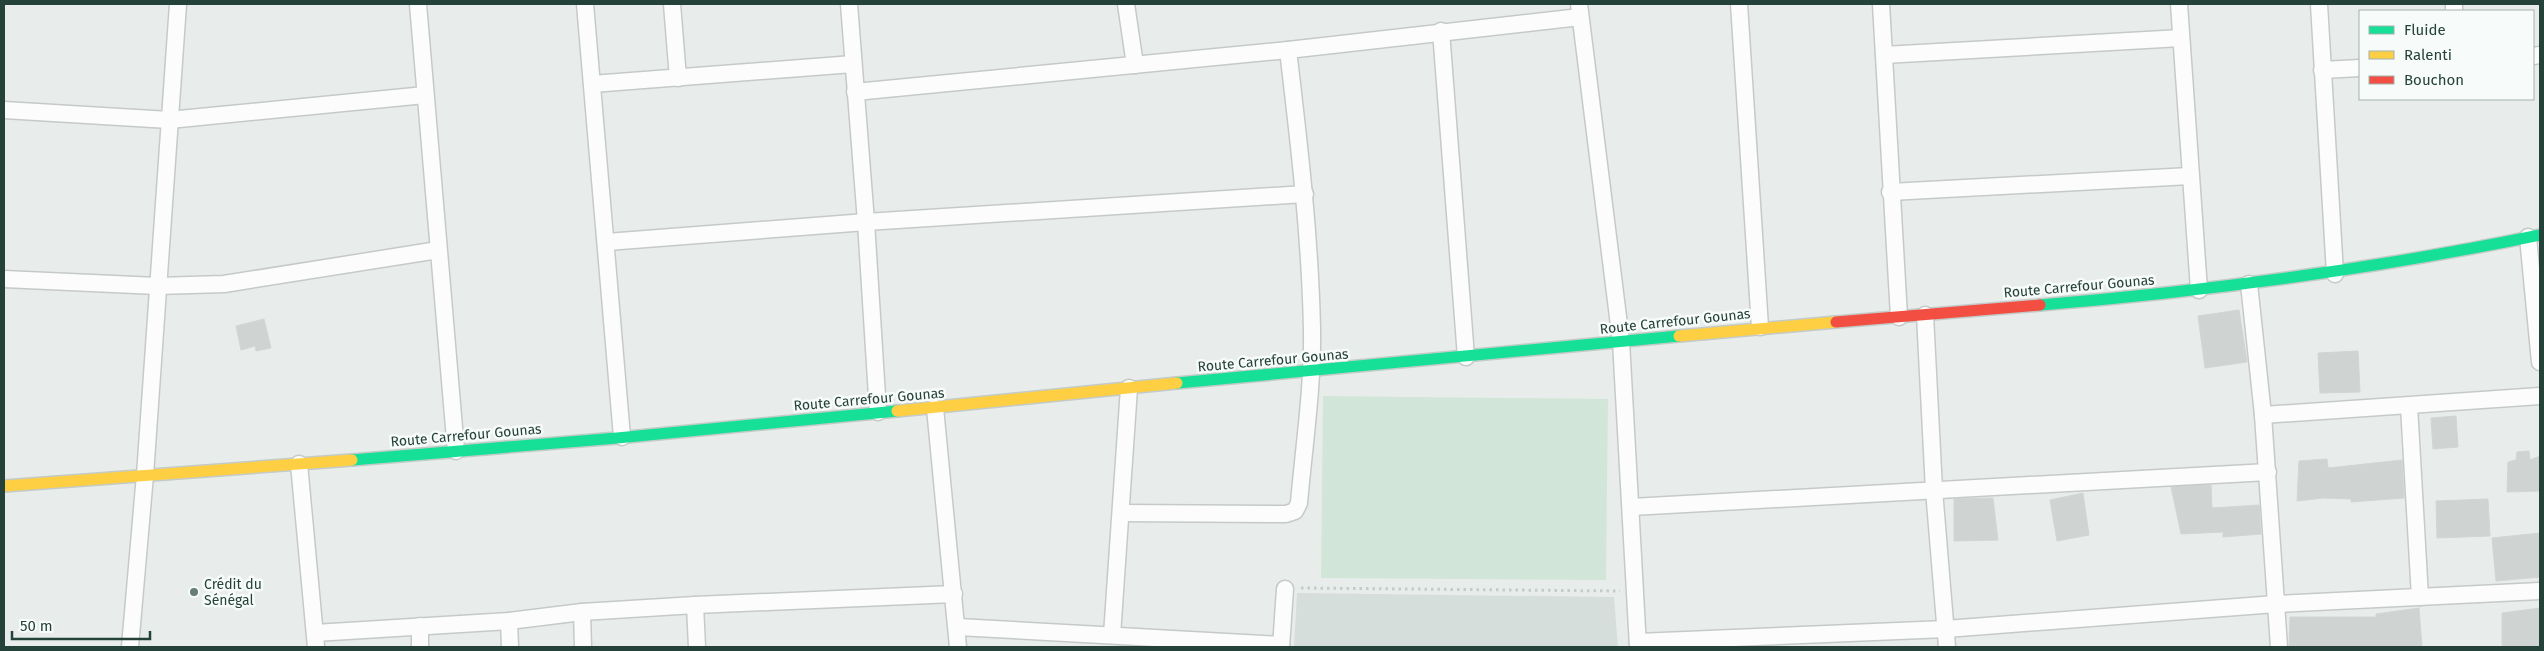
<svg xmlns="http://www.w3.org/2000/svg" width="2544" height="651" viewBox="0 0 2544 651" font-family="'Fira Sans',sans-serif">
<rect width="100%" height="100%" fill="#e8edeb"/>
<path fill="#d6dedb" d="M1297 593 1614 597 1618 647H1294Z"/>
<path fill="#d1e6d8" d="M1323 396 1608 399 1606 580 1321 578Z"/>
<g fill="#cfd4d2" stroke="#d1d6d4">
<path d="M2239 310 2247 362 2205 368 2198 316Z"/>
<path d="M264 319 271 348 256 351 255 346 241 350 236 326Z"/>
<path d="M2358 351 2360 392 2320 393 2318 353Z"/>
<path d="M2456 416 2458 447 2433 449 2431 418Z"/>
<path d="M2529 451 2530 460 2540 456V491L2507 492 2508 462 2516 460 2517 452Z"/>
<path d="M2327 459 2328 468 2402 460 2404 498 2351 502V499L2323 498 2297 501 2299 461Z"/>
<path d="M2211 485 2212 508 2259 505 2261 534 2223 537V532L2181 534 2171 487Z"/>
<path d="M2083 493 2089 535 2057 541 2050 500Z"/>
<path d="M1993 498 1998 540 1954 541V499Z"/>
<path d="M2488 499 2490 536 2437 538 2436 501Z"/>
<path d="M2540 533V577L2496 581 2492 538Z"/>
<path d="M2419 608 2422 647H2289L2290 617H2376V614Z"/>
<path d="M2540 608V647H2502V613Z"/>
</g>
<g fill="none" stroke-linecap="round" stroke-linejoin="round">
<defs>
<g id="street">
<path d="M418 4 456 451"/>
<path d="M585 4 622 437"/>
<path d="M672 4 678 78"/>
<path d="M849 4 866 222 878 412"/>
<path d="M1126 4 1135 65"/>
<path d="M1579 4 1621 341 1638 647"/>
<path d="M1739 4 1760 327"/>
<path d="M1881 4 1899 317"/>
<path d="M2179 4 2199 290"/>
<path d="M2319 4 2335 274"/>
<path d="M2454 4V11"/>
<path d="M1441 31 1466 357"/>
<path d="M1884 55 2181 38"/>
<path d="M2533 56 2540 55"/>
<path d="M2322 70 2360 68"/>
<path d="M592 84 853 64"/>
<path d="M855 92 1288 50 1580 17"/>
<path d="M4 110 169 120 425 95"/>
<path d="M1890 192 2190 176"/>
<path d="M2528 237 2540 362"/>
<path d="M607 242 866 222 1305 194"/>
<path d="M4 279 157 286 224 284 438 250"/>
<path d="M2249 284 2263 415 2279 647"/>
<path d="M1925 315 1934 490 1947 647"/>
<path d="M2409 406 2420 597"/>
<path d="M935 408 958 647"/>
<path d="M2263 415 2540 396"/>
<path d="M299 464 316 647"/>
<path d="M1631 507 2268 472"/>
<path d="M1122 513 1286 514 1295 511 1299 503C1304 445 1313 387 1312 329 1310 235 1299 143 1288 50"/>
<path d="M695 605 697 647"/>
<path d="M582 612 583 647"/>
<path d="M509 621 510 647"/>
<path d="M420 626V647"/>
<path d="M958 627 1281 645"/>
<path d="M315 633 509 621 582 612 695 605 954 594"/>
<path d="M1112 635 1129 388"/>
<path d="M1638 642 1946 629 2276 604 2540 591"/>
<path d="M130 647 145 475 178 4"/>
<path d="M1281 647 1285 589"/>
</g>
<g id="fast">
<path d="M2040 305C2209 291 2374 269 2540 235"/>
<path d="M1177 383 1679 336"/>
<path d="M352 460 617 438 897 411"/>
</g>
<g id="slow">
<path d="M1679 336 1836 322"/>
<path d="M897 411 1177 383"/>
<path d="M4 486 352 460"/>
</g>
<path id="jam" d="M1836 322 2040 305"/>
</defs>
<use href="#street" stroke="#c5cac8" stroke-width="19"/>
<use href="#fast" stroke="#c3cbc8" stroke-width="14"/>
<use href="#slow" stroke="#c3cbc8" stroke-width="14"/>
<use href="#jam" stroke="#c3cbc8" stroke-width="14"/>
<path stroke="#c3ccca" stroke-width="3" stroke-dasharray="2.5 4" stroke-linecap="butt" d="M1301 588 1620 591"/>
<use href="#street" stroke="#fcfcfc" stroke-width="16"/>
<use href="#fast" stroke="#16e098" stroke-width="11"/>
<use href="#slow" stroke="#ffcf43" stroke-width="11"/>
<use href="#jam" stroke="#f24e42" stroke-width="11"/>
</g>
<circle fill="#697e78" stroke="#f7fbf9" stroke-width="2" cx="194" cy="592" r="5"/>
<g text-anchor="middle" stroke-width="5" stroke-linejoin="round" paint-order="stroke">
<g font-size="14" fill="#24423a" stroke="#f7fbf9">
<text transform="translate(2079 286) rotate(-5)" y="5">Route Carrefour Gounas</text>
<text transform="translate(1675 321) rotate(-6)" y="5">Route Carrefour Gounas</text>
<text transform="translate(1273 360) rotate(-5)" y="5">Route Carrefour Gounas</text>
<text transform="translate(869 399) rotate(-5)" y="5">Route Carrefour Gounas</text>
<text transform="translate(466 435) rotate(-5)" y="5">Route Carrefour Gounas</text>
</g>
<g font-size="14" fill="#24423a" stroke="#f7fbf9" text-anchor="start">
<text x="204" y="589">Crédit du<tspan x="204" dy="16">Sénégal</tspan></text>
</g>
</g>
<rect width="2544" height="651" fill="none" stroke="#24423a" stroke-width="10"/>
<rect x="2359" y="10" width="175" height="90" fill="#f7fbf9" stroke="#a3b1ad"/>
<rect x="2369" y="26" width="25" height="8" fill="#16e098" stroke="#a3b1ad"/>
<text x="2404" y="35" font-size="15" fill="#24423a">Fluide</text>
<rect x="2369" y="51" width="25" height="8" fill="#ffcf43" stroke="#a3b1ad"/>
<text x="2404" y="60" font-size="15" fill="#24423a">Ralenti</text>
<rect x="2369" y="76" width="25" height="8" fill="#f24e42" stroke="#a3b1ad"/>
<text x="2404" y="85" font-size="15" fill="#24423a">Bouchon</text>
<path d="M12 631v8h138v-8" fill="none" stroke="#24423a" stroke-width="2.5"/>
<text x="20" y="631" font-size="15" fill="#24423a" stroke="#f7fbf9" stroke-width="4" paint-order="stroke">50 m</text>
</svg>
